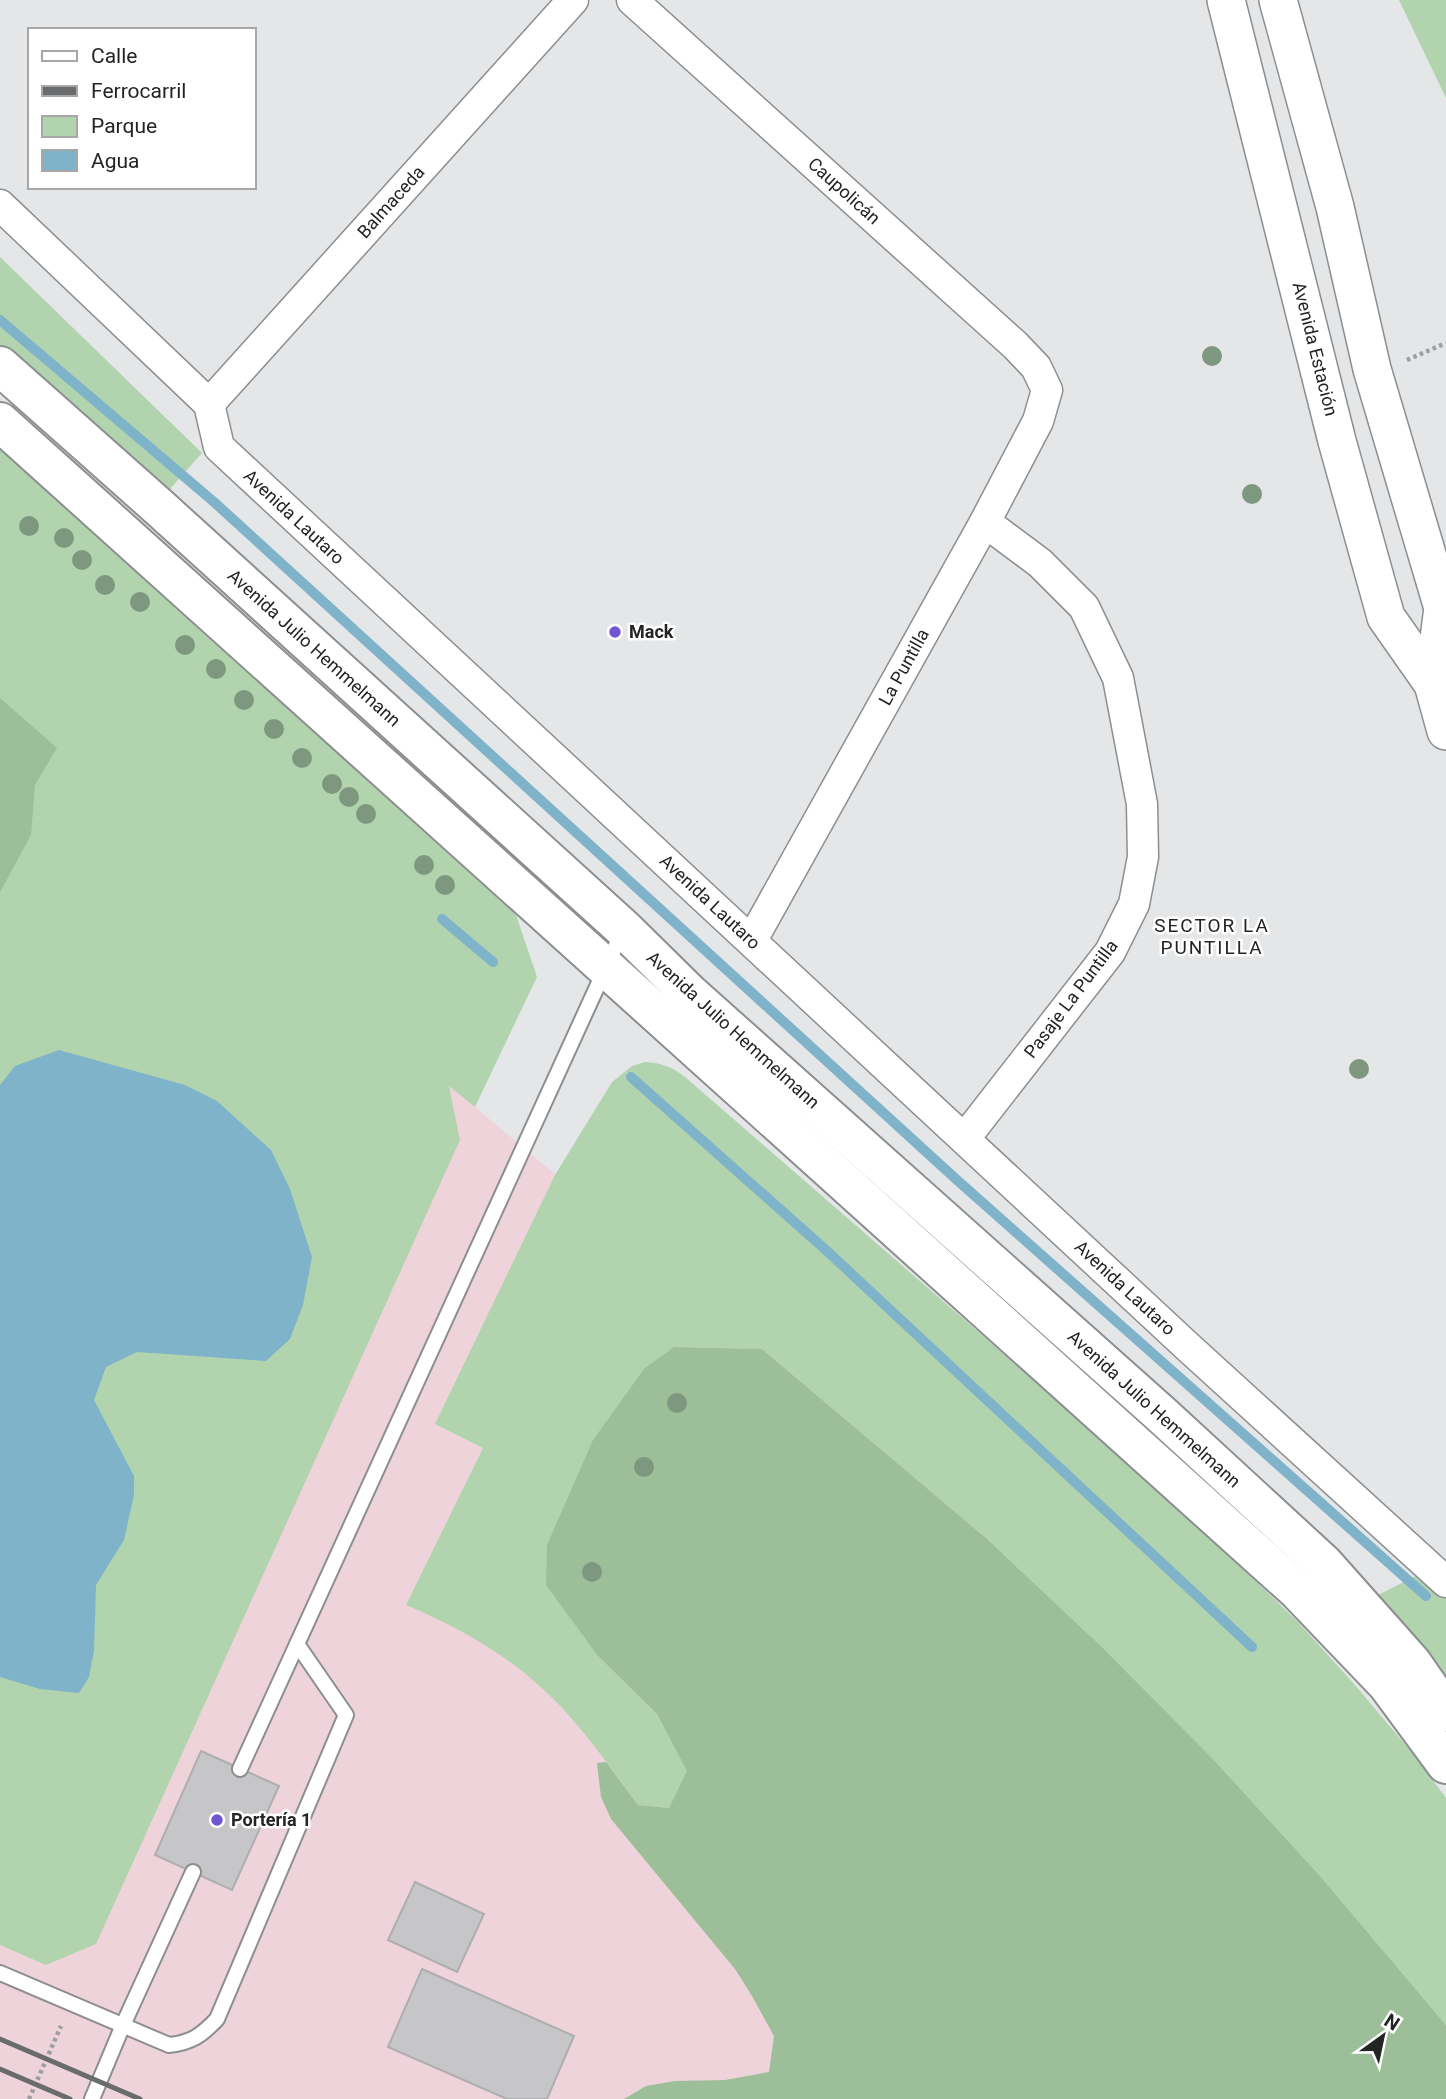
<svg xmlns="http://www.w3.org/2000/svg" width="1446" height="2099" viewBox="0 0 1446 2099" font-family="Roboto,sans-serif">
<rect width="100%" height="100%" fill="#e4e6e8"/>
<path fill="#eed4da" d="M0 698 449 1085 986 1538 1446 2025V2099H0Z"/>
<g fill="#b1d4af">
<path d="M1399 0H1446V98Z"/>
<path d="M0 257 202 453 162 498 0 353Z"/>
<path d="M0 446 514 909 537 977 475 1107 449 1086 460 1140 96 1944 46 1965 0 1945Z"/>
<path d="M645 1062C662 1063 672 1067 685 1077L1179 1506 1299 1623 1355 1685 1413 1754 1446 1798V2025L1321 1877 1214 1760 1102 1647 986 1538 762 1349 674 1347 598 1656 657 1714 688 1771 669 1808 638 1805C606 1762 576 1717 535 1682 496 1648 453 1625 406 1605L483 1448 435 1424 555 1175 612 1082 632 1066Z"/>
<path d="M1446 1561V1695L1374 1597Z"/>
</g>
<g fill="#9cbe99">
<path d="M0 698 57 748 35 785 31 835 0 892Z"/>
<path d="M674 1347 762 1349 986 1538 1102 1647 1214 1760 1321 1877 1446 2025V2099H624L646 2086 675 2081 725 2080 769 2072 774 2036 752 1996 735 1969 611 1819 601 1797 597 1763 606 1762 638 1805 669 1808 687 1771 657 1714 598 1656 546 1585 547 1545 593 1440 644 1369Z"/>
</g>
<path fill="#7fb3c9" d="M59 1050 185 1085 217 1101 271 1150 290 1189 312 1257 303 1305 290 1339 266 1361 137 1352 106 1367 94 1400 134 1476V1495L124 1540 96 1585 94 1651 89 1677 79 1693 40 1689 0 1677V1085L15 1066Z"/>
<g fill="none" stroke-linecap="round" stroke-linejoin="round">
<g stroke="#7fb3c9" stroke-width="10">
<path d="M0 320 214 502 957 1180 1426 1596"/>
<path d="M442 919 493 962"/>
<path d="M631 1077 827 1251 1252 1647"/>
</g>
</g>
<g fill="#c6c5c7" stroke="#aeadb0" stroke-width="2">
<path d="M201 1751 279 1786 232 1890 155 1855Z"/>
<path d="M415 1882 484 1914 457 1972 388 1940Z"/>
<path d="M422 1969 574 2036 547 2099H507L388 2047Z"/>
</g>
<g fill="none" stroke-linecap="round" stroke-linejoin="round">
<defs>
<g id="service">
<path d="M240 1769 623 930"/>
<path d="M0 1973 169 2045C191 2043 202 2035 217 2019L346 1715 297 1644"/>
<path d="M92 2099 123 2025 193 1872"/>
</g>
<g id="minor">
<path d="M632 0 1015 345 1036 367 1047 390 1038 421 985 522 752 940"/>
<path d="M0 205 209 404 219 447 1188 1347 1446 1582"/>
<path d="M209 404 573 0"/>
<path d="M965 1138 1110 952 1134 904 1143 857 1142 804 1118 678 1084 607 1040 563 985 522"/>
</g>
<g id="tertiary">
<path d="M1226 0 1337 441 1386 617 1433 684 1446 731"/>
<path d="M1278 0 1335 207 1372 369 1443 608 1433 684"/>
</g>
<g id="trunk">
<path d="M0 366 161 509 624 929 690 994 1162 1415 1324 1564 1412 1663 1446 1712"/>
<path d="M0 422 1298 1591 1387 1684 1446 1764"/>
</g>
</defs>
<use href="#service" stroke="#8c8e8f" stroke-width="18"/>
<use href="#minor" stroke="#8c8e8f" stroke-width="33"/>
<use href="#tertiary" stroke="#8c8e8f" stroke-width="40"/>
<use href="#trunk" stroke="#8c8e8f" stroke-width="42"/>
<g stroke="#9c9e9f" stroke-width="4.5" stroke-dasharray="3.5 3.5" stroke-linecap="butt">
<path d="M1407 360 1446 343"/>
<path d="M29 2099 61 2026"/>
</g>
<use href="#service" stroke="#fff" stroke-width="14"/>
<use href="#minor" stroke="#fff" stroke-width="30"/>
<use href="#tertiary" stroke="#fff" stroke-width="37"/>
<use href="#trunk" stroke="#fff" stroke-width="38"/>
<g stroke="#6a6b6c" stroke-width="5">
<path d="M0 2039 140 2099"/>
<path d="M0 2069 70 2099"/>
</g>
</g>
<g fill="#7e987f">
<circle cx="1212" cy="356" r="10"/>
<circle cx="1252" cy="494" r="10"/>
<circle cx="29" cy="526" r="10"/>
<circle cx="64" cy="538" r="10"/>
<circle cx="82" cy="560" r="10"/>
<circle cx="105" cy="585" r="10"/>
<circle cx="140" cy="602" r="10"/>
<circle cx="185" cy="645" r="10"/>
<circle cx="216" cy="669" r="10"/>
<circle cx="244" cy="700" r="10"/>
<circle cx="274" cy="729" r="10"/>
<circle cx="302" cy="758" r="10"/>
<circle cx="332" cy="784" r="10"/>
<circle cx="349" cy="797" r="10"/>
<circle cx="366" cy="814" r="10"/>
<circle cx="424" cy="865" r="10"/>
<circle cx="445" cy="885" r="10"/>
<circle cx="1359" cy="1069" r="10"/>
<circle cx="677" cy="1403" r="10"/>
<circle cx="644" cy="1467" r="10"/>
<circle cx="592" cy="1572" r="10"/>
</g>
<g fill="#7057d1" stroke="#fff" stroke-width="2.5">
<circle cx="615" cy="632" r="7"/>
<circle cx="217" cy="1820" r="7"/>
</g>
<g text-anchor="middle" stroke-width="5" stroke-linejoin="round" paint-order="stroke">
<g font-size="18" fill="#232424" stroke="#fff">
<text transform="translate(844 191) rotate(42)" y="6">Caupolicán</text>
<text transform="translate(391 202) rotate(-48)" y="6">Balmaceda</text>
<text transform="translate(1315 349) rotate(76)" y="6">Avenida Estación</text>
<text transform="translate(294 517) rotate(43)" y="6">Avenida Lautaro</text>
<text transform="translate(314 648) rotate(42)" y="6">Avenida Julio Hemmelmann</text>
<text transform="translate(904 667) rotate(-61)" y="6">La Puntilla</text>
<text transform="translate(710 902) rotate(43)" y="6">Avenida Lautaro</text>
<text transform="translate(1071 999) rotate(-53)" y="6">Pasaje La Puntilla</text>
<text transform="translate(733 1030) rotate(42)" y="6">Avenida Julio Hemmelmann</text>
<text transform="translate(1125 1288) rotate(43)" y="6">Avenida Lautaro</text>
<text transform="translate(1154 1409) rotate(42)" y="6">Avenida Julio Hemmelmann</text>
</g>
<g font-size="18" font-weight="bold" fill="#232424" stroke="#fff" text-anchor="start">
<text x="629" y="638">Mack</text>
<text x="231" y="1826">Portería 1</text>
</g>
<g font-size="19" letter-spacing="2" fill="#232424" stroke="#fff">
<text x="1212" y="932">SECTOR LA<tspan x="1212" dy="22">PUNTILLA</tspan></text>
</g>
</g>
<rect x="28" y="28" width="228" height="161" fill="#ffffff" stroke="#a7a7a7" stroke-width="2"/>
<rect x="42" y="51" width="35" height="10" fill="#ffffff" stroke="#a7a7a7" stroke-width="2"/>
<text x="91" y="63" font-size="21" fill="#232424">Calle</text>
<rect x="42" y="86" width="35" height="10" fill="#6a6b6c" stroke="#a7a7a7" stroke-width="2"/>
<text x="91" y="98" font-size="21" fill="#232424">Ferrocarril</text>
<rect x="42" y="116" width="35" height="21" fill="#b1d4af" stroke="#a7a7a7" stroke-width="2"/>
<text x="91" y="133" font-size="21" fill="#232424">Parque</text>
<rect x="42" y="150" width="35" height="21" fill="#7fb3c9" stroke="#a7a7a7" stroke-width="2"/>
<text x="91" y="168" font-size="21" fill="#232424">Agua</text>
<g transform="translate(1383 2036) rotate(33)" stroke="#ffffff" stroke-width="5" paint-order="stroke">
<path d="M0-5L12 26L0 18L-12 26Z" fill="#232424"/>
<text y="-10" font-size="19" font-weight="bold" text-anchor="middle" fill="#232424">N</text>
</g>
</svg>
